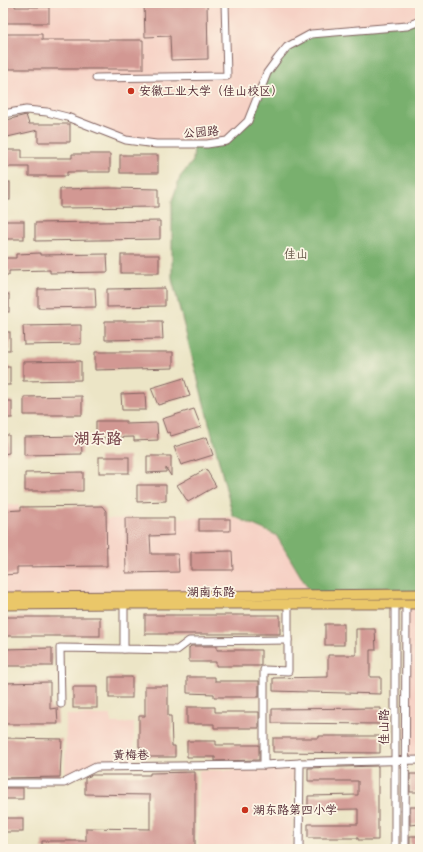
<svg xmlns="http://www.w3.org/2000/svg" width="423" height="852" viewBox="0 0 423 852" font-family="Dekko,'LXGW WenKai TC',sans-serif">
<rect width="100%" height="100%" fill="#fcf5e5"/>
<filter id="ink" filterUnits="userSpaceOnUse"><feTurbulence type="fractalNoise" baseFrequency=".025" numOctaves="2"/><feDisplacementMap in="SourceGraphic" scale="8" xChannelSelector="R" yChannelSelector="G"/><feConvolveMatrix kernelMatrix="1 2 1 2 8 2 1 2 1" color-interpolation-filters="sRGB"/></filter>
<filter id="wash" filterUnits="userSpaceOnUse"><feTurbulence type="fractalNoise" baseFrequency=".012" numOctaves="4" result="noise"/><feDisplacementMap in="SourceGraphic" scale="16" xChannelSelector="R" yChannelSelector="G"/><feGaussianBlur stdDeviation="0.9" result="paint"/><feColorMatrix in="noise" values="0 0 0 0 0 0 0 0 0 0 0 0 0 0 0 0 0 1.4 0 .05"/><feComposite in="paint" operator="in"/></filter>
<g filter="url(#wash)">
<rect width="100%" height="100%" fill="#ece5c6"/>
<g fill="#f6d1c5">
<path d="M3 3H420V19L248 121 227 141 207 144 126 140 47 112 3 114Z"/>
<path d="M3 505H19V531L94 519 232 517 276 536 312 595 3 597Z"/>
<path d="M406 604H420V760H405Z"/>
<path d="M66 715H111V723H134V765L96 766 65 781Z"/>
<path d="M199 770H293L292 849H198Z"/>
</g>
<path fill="#79b06e" stroke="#62684c" d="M420 22V594L312 595 276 535 233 516 172 279V201L180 177 193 161 194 145 227 141 248 122 268 73 287 47 311 34Z"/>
<g id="blocks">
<g fill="#d29893">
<path d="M3 3H15V7H49V23H3Z"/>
<path d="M144 3H207L208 59 171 60 170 36 145 37Z"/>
<path d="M3 34H42V40H143V69H3Z"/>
<path d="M26 115 29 124H70V142H38V130L3 138V121Z"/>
<path d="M3 150H22V158H72V154H110V172H67V176H29V167H3Z"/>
<rect x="120" y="155" width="38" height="18"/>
<rect x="3" y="182" width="7" height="18"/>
<path d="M111 188 158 189V207L60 208V189Z"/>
<rect x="3" y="221" width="21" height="18"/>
<path d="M160 221V239L35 241V223Z"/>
<path d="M40 253V255L107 254 108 272 50 273V270L9 271V275H3V258H16V254Z"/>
<rect x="121" y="255" width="38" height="18"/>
<path d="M95 288 96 307 38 308V289Z"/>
<path d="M165 288V306L107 307V289Z"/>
<rect x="3" y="294" width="6" height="18"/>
<path d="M105 321H162L163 339 105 340Z"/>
<path d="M81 325V344L24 345 23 326Z"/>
<rect x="3" y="332" width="7" height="18"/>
<path d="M95 352H173V368L95 370Z"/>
<path d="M81 361V380L23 381V362Z"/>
<rect x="3" y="367" width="7" height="18"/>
<path d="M184 378 190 396 158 405 151 388Z"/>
<path d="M145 393 146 410H122L121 394Z"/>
<path d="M82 396V415H24V397Z"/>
<rect x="3" y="401" width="9" height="17"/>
<path d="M194 409 201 427 171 436 169 432 167 433 162 419Z"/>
<path d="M96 421H126V424L157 423 158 440 134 441V437L96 438Z"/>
<path d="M3 435H9V453L3 454Z"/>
<path d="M81 436 82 454 24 455V437Z"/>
<path d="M207 437 213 455 181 465 174 447Z"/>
<path d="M147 456H171V476L166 468V472L147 473Z"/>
<rect x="99" y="457" width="30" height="16"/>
<path d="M206 469 216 486 188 502 177 485Z"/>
<path d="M83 472V491H25V473Z"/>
<path d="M137 485H166V501L137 502Z"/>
<path d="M102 506 106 511 107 566 17 567V574L3 575V511L21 510V507Z"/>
<path d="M125 518H174V535L150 536 151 554H178L179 572 126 573Z"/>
<rect x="199" y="519" width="31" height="12"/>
<path d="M232 551 233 570H191V552Z"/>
<rect x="145" y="615" width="135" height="19"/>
<rect x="3" y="617" width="97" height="19"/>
<rect x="325" y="624" width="19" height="21"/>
<path d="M356 629H375L376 650H370V677H381V694L273 691V678L328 677V655H356Z"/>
<path d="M191 646H217V650H261V666H216V662H189V648Z"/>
<path d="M52 648V666H3V649Z"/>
<rect x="109" y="677" width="23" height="21"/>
<path d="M187 677H215V681H259V697H214V694L187 693Z"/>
<path d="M50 682V709L57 708 58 724H3V683Z"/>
<path d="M145 686H168V716H171L172 746H175V757H142L141 747H139V716H145Z"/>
<rect x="73" y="687" width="24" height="21"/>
<path d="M187 707H215V712H259V728H214V724H187Z"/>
<path d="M381 708V724L272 723V709Z"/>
<path d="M319 736H380V753L273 752V738H319Z"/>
<path d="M3 738 62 739 60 777 3 778Z"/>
<path d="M187 741H216V745H259V760L215 761V757H187Z"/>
<path d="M378 766V840H358V838H308V824H358V809L308 810V796L358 795V781H308V768Z"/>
<path d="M195 772V847L42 849V841H86V828L150 829V795L85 794V778L92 775H150V773Z"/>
<rect x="410" y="774" width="10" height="18"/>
<rect x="3" y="788" width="20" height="11"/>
<path d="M410 807H420V824L410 825Z"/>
<rect x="3" y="818" width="20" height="14"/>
<rect x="410" y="836" width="10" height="13"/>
</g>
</g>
</g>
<g filter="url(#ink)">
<use href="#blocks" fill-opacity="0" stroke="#836461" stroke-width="1"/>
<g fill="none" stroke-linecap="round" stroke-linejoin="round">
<defs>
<g id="minor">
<path d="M96 78 227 76 225 3"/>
<path d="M3 114 26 110 47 112 67 117 126 140 156 144H207L227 141 248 121 267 73 278 58 287 47 311 34 407 26 420 21"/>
<path d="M124 604V649L177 650 189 641 288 640"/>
<path d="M288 604V671L264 670V765L300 763 299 849"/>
<path d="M61 704 60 648 124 649"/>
<path d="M300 763 420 760"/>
<path d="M3 783H64L96 767 264 765"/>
<path d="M395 849V604"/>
<path d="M405 849 406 604"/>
</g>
<g id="major">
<path d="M3 597 420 594"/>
<path d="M3 605 124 604H420"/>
</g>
</defs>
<use href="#minor" stroke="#836461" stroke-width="9"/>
<use href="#major" stroke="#836461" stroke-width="11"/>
<use href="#minor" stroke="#fff" stroke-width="7"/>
<use href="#major" stroke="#eac769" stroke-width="9"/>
</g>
</g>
<g fill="#c8321e" stroke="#fcf5e5" stroke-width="1.5">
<circle cx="131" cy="91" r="4"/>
<circle cx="245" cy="810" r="4"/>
</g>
<g text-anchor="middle" stroke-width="3.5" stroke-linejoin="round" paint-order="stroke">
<g font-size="12" fill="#4a1f2b" stroke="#fcf5e5" text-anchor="start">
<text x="139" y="95">安徽工业大学（佳山校区）</text>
<text x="253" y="814">湖东路第四小学</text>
</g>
<g font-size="12" fill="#4a1f2b" stroke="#fcf5e5">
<text transform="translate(201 132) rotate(-4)" y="4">公园路</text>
<text x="211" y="596">湖南东路</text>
<text transform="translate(384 727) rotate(-90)" y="4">佳山路</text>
<text transform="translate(131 755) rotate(-1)" y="4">黄梅巷</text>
</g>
<g font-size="12" fill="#615344" stroke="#fcf5e5">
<text x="296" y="258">佳山</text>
</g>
<g font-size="16" font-weight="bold" fill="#7a494f" stroke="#fcf5e5">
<text x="98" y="444">湖东路</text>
</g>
</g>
<rect width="423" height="852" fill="none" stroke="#fcf5e5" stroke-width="16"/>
</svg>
